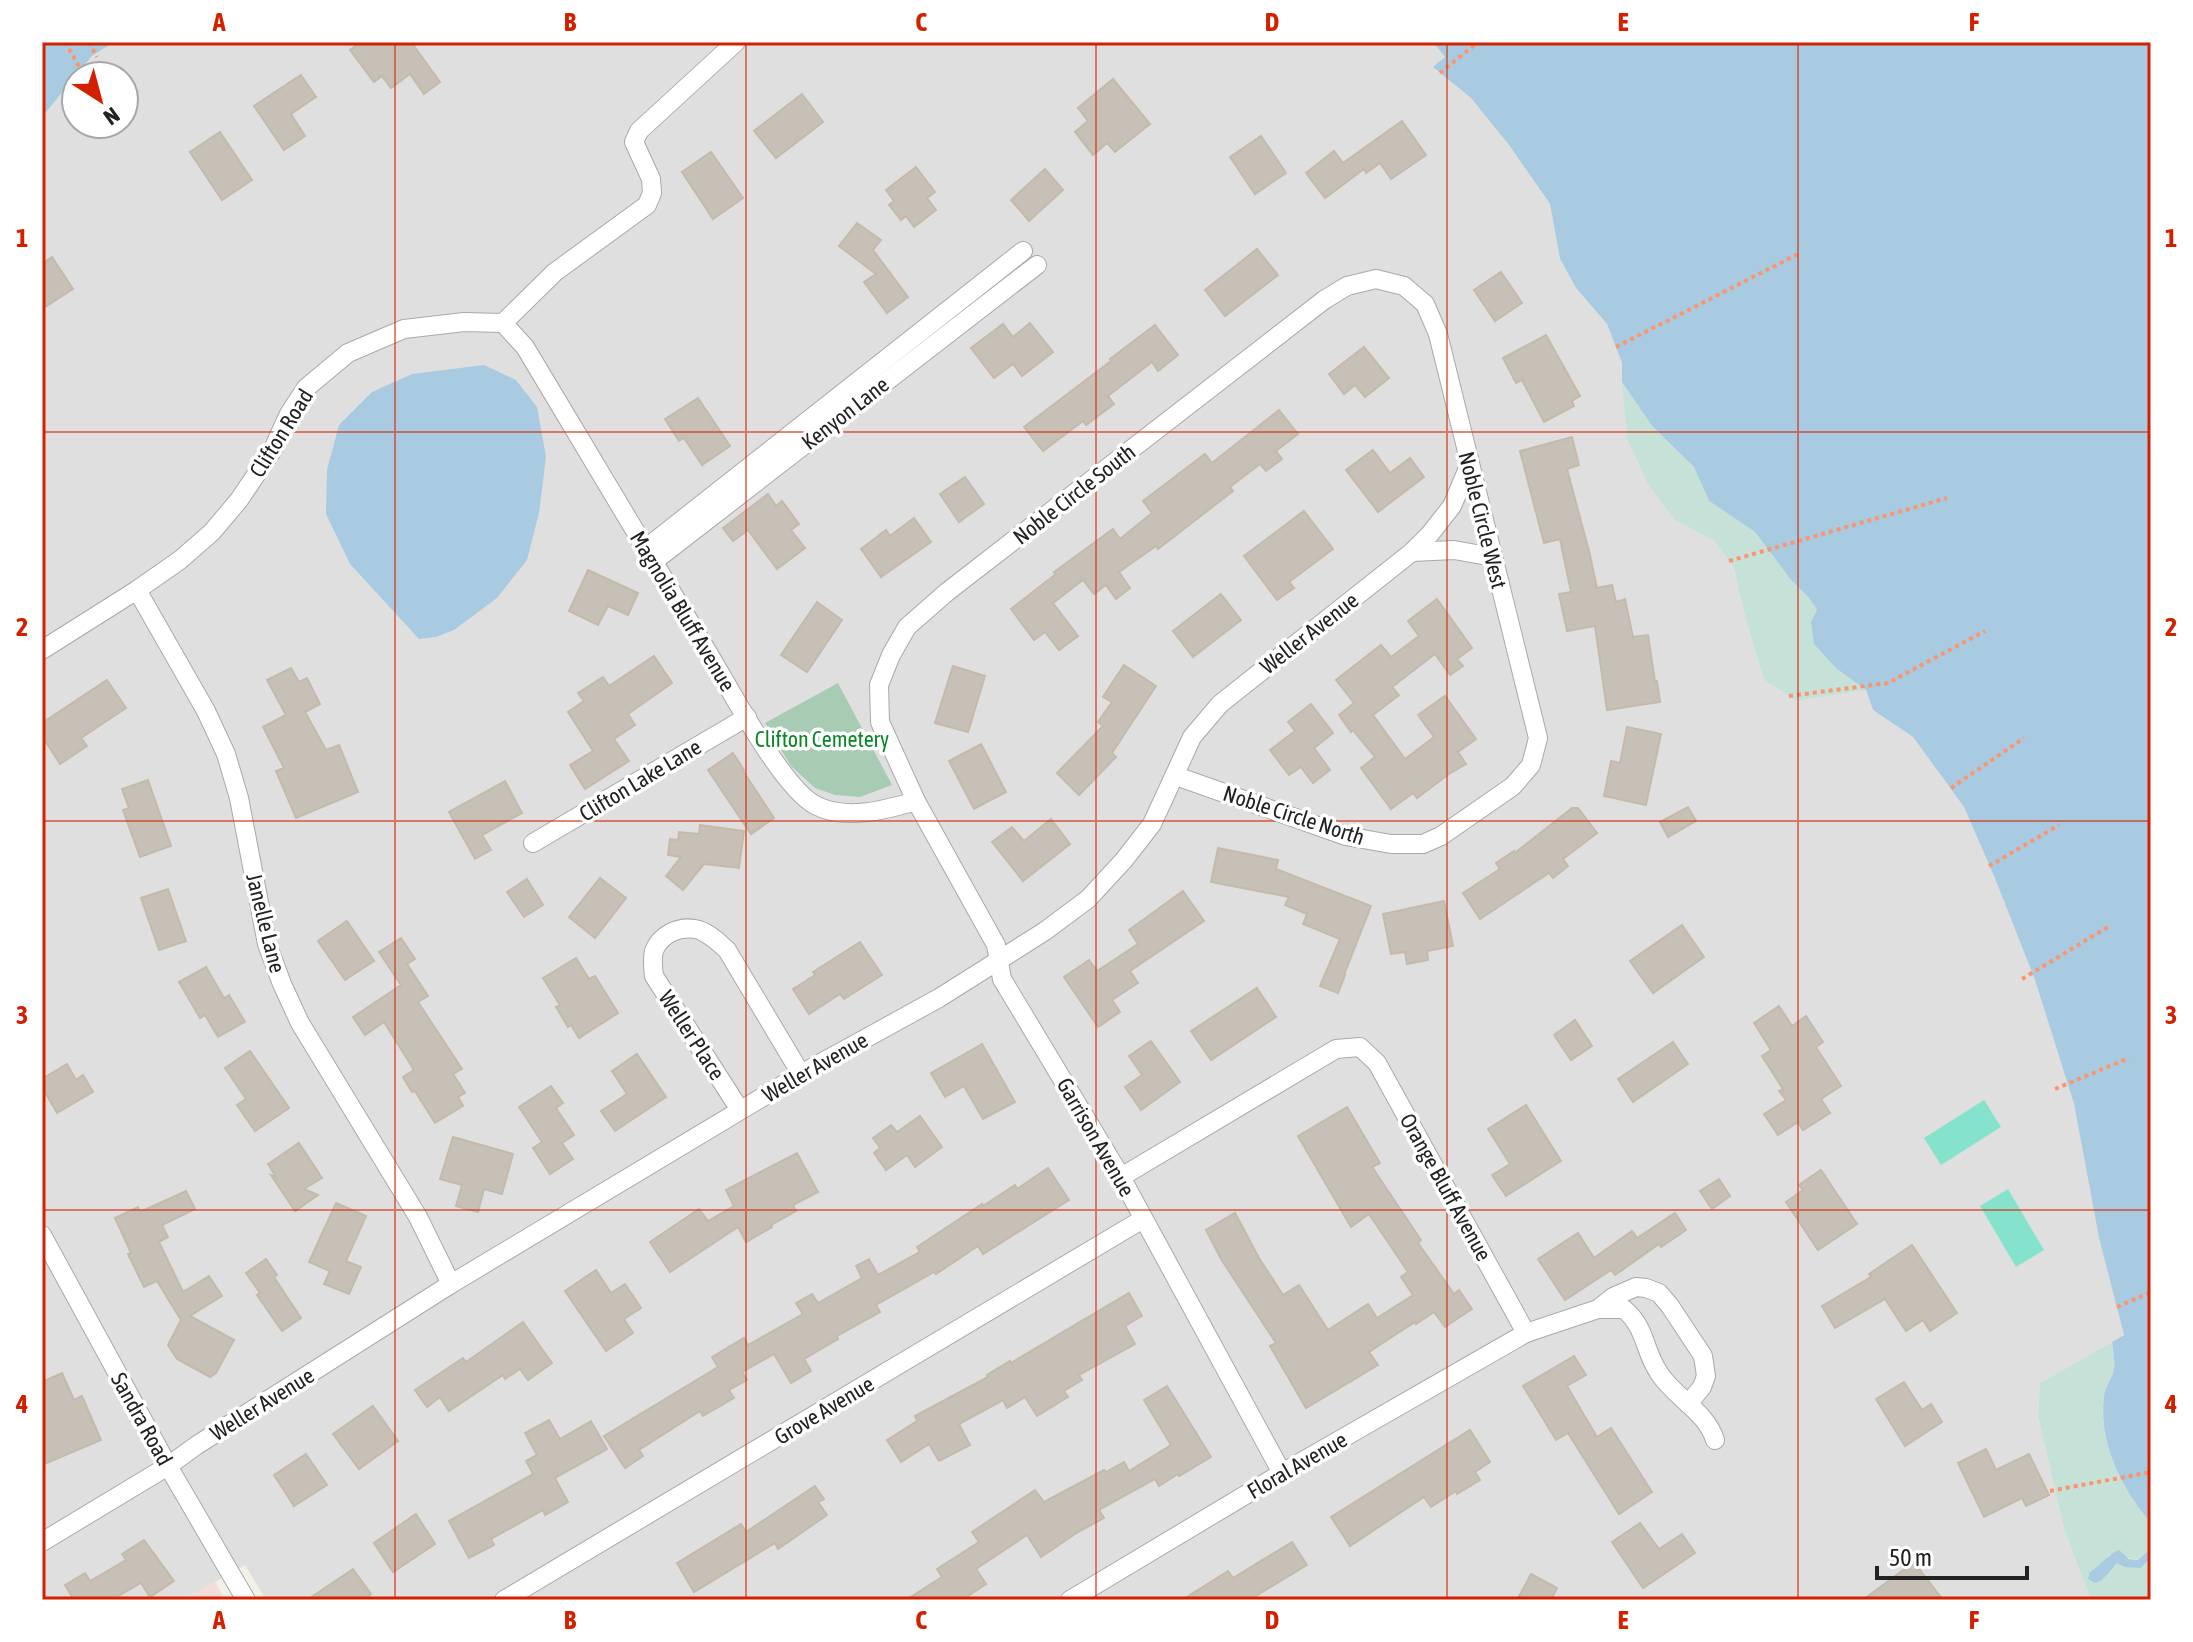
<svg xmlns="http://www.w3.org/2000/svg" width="2193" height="1642" viewBox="0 0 2193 1642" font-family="'Asap Condensed',sans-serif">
<rect width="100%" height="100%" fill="#f2f0e8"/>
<path fill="#e0dfdf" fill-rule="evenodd" d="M114 42H1433L1445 57 1434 68 1471 98 1509 145 1550 204 1560 259 1576 288 1607 324 1622 363 1627 438 1675 520 1714 541 1734 568 1746 621 1764 680 1796 701 1866 690 1873 710 1913 737 1964 807 1994 876 2035 980 2074 1104 2099 1238 2124 1335 2040 1383 2038 1416 2064 1529 2091 1600H266L245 1565 183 1600H42V117L92 56ZM76 76H124V124H76Z"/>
<path fill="#f3ddd8" d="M215 1582 225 1600H183L214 1582Z"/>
<g fill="#c5e1d8">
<path d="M1622 382 1652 426 1694 467 1709 501 1755 532 1791 580 1809 598 1817 610 1837 669 1866 690 1796 701 1764 680 1746 621 1734 568 1714 541 1675 520 1649 486 1627 438Z"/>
<path d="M2112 1342C2113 1352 2116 1364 2113 1373 2110 1381 2105 1388 2104 1396 2098 1443 2122 1489 2151 1523V1549L2139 1560 2110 1554 2100 1565 2090 1572 2117 1563 2141 1568 2151 1557V1600H2091L2064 1529 2038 1416 2040 1383Z"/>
</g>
<path fill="#a8ccb3" d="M838 683 892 785 860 797 835 795 815 788 791 766 765 723Z"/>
<g fill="#85e3cd">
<path d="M1984 1100 2001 1127 1941 1165 1924 1138Z"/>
<path d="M2008 1189 2044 1250 2016 1267 1980 1206Z"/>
</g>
<g fill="#a8cbe1">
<path d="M42 42H114L92 56 42 117Z"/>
<path d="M1433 42H2151V1523C2122 1489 2098 1443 2104 1396 2105 1388 2110 1381 2113 1373 2116 1364 2113 1352 2112 1342L2124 1335 2099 1238 2074 1104 2035 980 1994 876 1964 807 1913 737 1873 710 1866 690 1837 669 1814 644 1811 622 1817 610 1809 598 1791 580 1755 532 1709 501 1694 467 1652 426 1622 382V363L1607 324 1576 288 1560 259 1550 204 1509 145 1471 98 1433 67 1445 57Z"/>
<path d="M484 365 516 380 537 407 546 457 539 513 527 560 497 598 454 630 436 637 419 639 350 564 326 514 327 470 339 425 372 392 412 374Z"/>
<path d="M2151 1549V1557L2141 1568 2125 1567 2117 1563 2102 1580 2095 1583 2088 1579 2090 1572C2101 1565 2107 1555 2119 1550L2129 1559 2138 1560Z"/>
</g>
<g fill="#c7c0b7" stroke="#c5baaa" stroke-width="2">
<path d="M361 42H411L440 82 424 94 410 74 391 88 382 76 374 82 350 50Z"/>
<path d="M301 75 316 97 291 114 305 136 284 150 254 106Z"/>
<path d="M1113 79 1150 124 1115 152 1107 143 1093 155 1075 132 1088 121 1078 108Z"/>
<path d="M802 94 823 122 776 158 754 131Z"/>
<path d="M1402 121 1426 155 1391 179 1380 163 1366 173 1364 169 1325 198 1306 173 1334 151 1343 163Z"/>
<path d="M220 132 252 180 222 200 190 152Z"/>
<path d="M1261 136 1286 173 1255 194 1230 157Z"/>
<path d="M711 152 743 198 713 219 682 172Z"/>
<path d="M916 167 935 192 927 198 936 210 914 227 906 216 901 220 889 205 894 201 886 190Z"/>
<path d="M1045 169 1063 190 1029 221 1011 200Z"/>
<path d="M857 223 881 240 873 250 908 297 887 313 864 282 876 274 839 246Z"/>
<path d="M1257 249 1278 275 1225 316 1205 290Z"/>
<path d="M52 257 73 289 42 309V264Z"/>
<path d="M1501 272 1522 303 1495 321 1474 290Z"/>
<path d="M1030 323 1053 352 1022 376 1013 364 994 378 971 348 1003 324 1013 337Z"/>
<path d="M1155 325 1178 355 1158 371 1152 362 1108 396 1114 404 1086 425 1083 421 1043 451 1024 427 1111 361 1110 359Z"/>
<path d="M1546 335 1580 396 1572 401 1574 406 1544 422 1522 380 1516 383 1503 358Z"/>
<path d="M1364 347 1389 378 1365 397 1355 385 1344 394 1329 374Z"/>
<path d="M698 398 730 446 702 465 684 438 679 441 665 419Z"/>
<path d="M1279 410 1298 434 1276 451 1282 459 1266 471 1260 464 1230 487 1233 491 1158 549 1156 546 1119 572 1130 588 1116 599 1106 585 1094 594 1083 580 1053 603 1078 636 1059 650 1045 632 1034 640 1011 609 1056 574 1054 572 1113 529 1120 539 1152 513 1143 501 1205 454 1212 463Z"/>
<path d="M1572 437 1579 465 1567 469 1590 555 1597 588 1612 585 1616 602 1625 599 1633 637 1648 635 1655 682 1657 681 1660 702 1607 710 1595 626 1567 631 1559 594 1571 592 1560 539 1544 543 1520 451Z"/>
<path d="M1373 450 1390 473 1410 458 1424 477 1378 512 1346 470Z"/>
<path d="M965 477 984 504 959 522 940 494Z"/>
<path d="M768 494 776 506 782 501 799 524 791 530 805 548 777 569 748 530 733 541 723 528Z"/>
<path d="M1304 511 1333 549 1289 582 1294 588 1277 600 1244 556Z"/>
<path d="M914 518 931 542 881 577 861 549 886 530 890 536Z"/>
<path d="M588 570 638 593 628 615 608 606 598 625 569 611Z"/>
<path d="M1221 594 1241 620 1193 657 1173 631Z"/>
<path d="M1437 599 1472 648 1457 659 1463 666 1450 675 1435 654 1392 687 1399 695 1373 715 1405 759 1434 737 1418 715 1445 696 1476 739 1458 752 1466 764 1449 774 1417 798 1413 793 1391 809 1361 768 1375 757 1353 730 1351 732 1339 715 1354 703 1336 680 1381 645 1391 657 1419 636 1408 621Z"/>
<path d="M817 602 842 620 807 672 781 655Z"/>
<path d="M654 656 672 683 628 714 635 725 614 739 629 761 585 789 570 765 593 751 568 712 584 701 578 693 603 677 609 686Z"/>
<path d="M1124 665 1156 686 1112 753 1116 757 1079 795 1057 773 1103 726 1098 722 1112 702 1103 697Z"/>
<path d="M953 666 985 676 968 732 935 723Z"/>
<path d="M291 668 299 682 307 678 320 704 305 712 326 750 339 745 358 792 296 818 276 771 284 768 263 727 286 715 267 680Z"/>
<path d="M107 680 126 708 81 738 87 746 60 764 42 736V723Z"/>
<path d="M1311 704 1333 733 1314 748 1330 770 1313 783 1301 767 1289 775 1270 750 1295 731 1288 722Z"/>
<path d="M1627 727 1661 734 1646 805 1604 796 1611 761 1620 763Z"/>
<path d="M981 744 1006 792 974 809 949 761Z"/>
<path d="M733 753 744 770 743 771 774 818 751 834 708 770Z"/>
<path d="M148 780 171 846 140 857 123 810 129 808 122 789Z"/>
<path d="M505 781 522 813 482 835 491 850 475 859 449 812Z"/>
<path d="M1688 807 1696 821 1668 837 1660 822Z"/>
<path d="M1572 808H1578L1597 833 1563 859 1568 866 1553 878 1549 873 1480 919 1463 893 1500 869 1496 863 1514 851 1515 853Z"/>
<path d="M1051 819 1070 844 1023 881 992 842 1012 827 1024 841Z"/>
<path d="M700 825 744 831 739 868 704 864 683 890 666 876 681 857 668 855 670 839 678 840 679 832 699 834Z"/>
<path d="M1218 848 1278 860 1276 869 1371 906 1344 975H1345L1338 993 1320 986 1340 939 1303 924 1307 914 1285 905 1289 897 1211 882Z"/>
<path d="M600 878 626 898 595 938 569 917Z"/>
<path d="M527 879 543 905 524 917 507 892Z"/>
<path d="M168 889 186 941 159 950 141 898Z"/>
<path d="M1183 891 1204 921 1130 971 1138 983 1112 1000 1120 1012 1098 1027 1064 977 1089 960 1097 971 1138 944 1129 930Z"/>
<path d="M1444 901 1453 946 1427 951 1428 960 1407 964 1405 952 1391 954 1383 914Z"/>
<path d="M347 921 374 961 345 980 318 941Z"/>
<path d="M1682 925 1704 957 1653 993 1630 961Z"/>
<path d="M401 938 415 959 407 964 428 996 418 1002 462 1069 453 1074 465 1093 458 1097 463 1106 435 1123 415 1091 412 1092 403 1077 414 1070 384 1022 365 1035 353 1017 401 985 379 952Z"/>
<path d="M860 942 882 975 844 999 840 994 809 1014 793 989 815 975 813 972Z"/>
<path d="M576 958 589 979 595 976 618 1013 579 1038 571 1025 568 1027 556 1007 560 1005 543 978Z"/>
<path d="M206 967 224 998 229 995 245 1022 218 1037 205 1015 200 1018 179 982Z"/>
<path d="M1257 988 1276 1017 1211 1060 1191 1031Z"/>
<path d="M1779 1006 1792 1026 1806 1016 1823 1042 1816 1047 1841 1086 1821 1099 1830 1113 1803 1130 1798 1122 1778 1135 1764 1114 1786 1100 1779 1091 1783 1089 1762 1056 1771 1050 1754 1023Z"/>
<path d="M1575 1020 1592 1046 1571 1060 1554 1035Z"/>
<path d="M1151 1041 1180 1082 1141 1110 1125 1087 1142 1075 1129 1056Z"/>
<path d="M1673 1042 1688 1064 1633 1102 1618 1079Z"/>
<path d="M982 1044 1015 1102 983 1119 964 1086 945 1097 931 1073Z"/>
<path d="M250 1051 289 1108 255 1131 237 1105 246 1099 225 1068Z"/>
<path d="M637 1054 666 1097 615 1131 601 1111 627 1094 612 1071Z"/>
<path d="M67 1064 76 1080 83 1075 93 1092 57 1113 42 1087V1079Z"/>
<path d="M551 1086 563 1103 556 1108 574 1135 562 1143 573 1159 550 1174 533 1148 542 1142 519 1107Z"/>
<path d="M1526 1105 1561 1161 1506 1196 1492 1175 1510 1164 1488 1129Z"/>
<path d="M1347 1107 1380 1163 1372 1167 1421 1240 1418 1243 1454 1294 1459 1290 1472 1309 1445 1327 1434 1312 1416 1324 1415 1322 1369 1352 1378 1365 1306 1408 1270 1346 1276 1343 1221 1259 1206 1230 1235 1213 1259 1258 1283 1295 1299 1285 1328 1330 1368 1304 1377 1318 1413 1295 1401 1277 1408 1272 1369 1214 1351 1227 1298 1136Z"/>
<path d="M920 1116 942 1147 915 1167 907 1155 886 1170 874 1153 880 1148 873 1138 891 1125 897 1132Z"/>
<path d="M453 1137 513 1154 502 1194 484 1189 478 1212 456 1206 462 1185 440 1179Z"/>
<path d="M299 1143 322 1178 304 1189 318 1195 295 1211 271 1175 276 1177 268 1164Z"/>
<path d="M797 1153 818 1192 793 1205 796 1211 771 1225 772 1227 746 1242 738 1227 670 1272 650 1242 699 1209 708 1221 734 1206 726 1190Z"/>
<path d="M1048 1168 1069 1200 983 1254 978 1246 936 1274 934 1272 876 1305 880 1312 837 1336 838 1339 804 1359 811 1371 791 1383 774 1354 742 1372 747 1380 729 1390 734 1398 703 1416 700 1411 639 1450 643 1456 625 1468 604 1436 718 1367 712 1357 744 1338 748 1345 803 1314 796 1303 812 1294 818 1303 862 1278 856 1266 869 1259 878 1275 920 1252 917 1247 982 1204 983 1206 1015 1185 1017 1189Z"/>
<path d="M1821 1170 1857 1224 1818 1250 1786 1202 1803 1190 1799 1185Z"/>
<path d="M1719 1179 1730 1196 1712 1209 1700 1191Z"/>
<path d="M186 1191 195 1209 162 1225 168 1237 159 1242 183 1292 209 1276 222 1296 190 1316 234 1340 216 1373 210 1377 177 1359 168 1345 181 1320 157 1281 144 1287 128 1254 131 1253 115 1218 138 1207 140 1212Z"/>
<path d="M336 1203 366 1216 346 1261 361 1267 349 1294 324 1284 330 1271 309 1262Z"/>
<path d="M1675 1213 1686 1230 1661 1247 1659 1244 1615 1275 1611 1270 1565 1300 1538 1259 1578 1233 1594 1258 1632 1231 1637 1238Z"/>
<path d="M1912 1245 1957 1313 1930 1331 1923 1320 1906 1331 1885 1299 1835 1328 1822 1306 1871 1277 1869 1274Z"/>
<path d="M266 1259 277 1275 274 1277 301 1318 282 1331 257 1295 260 1293 246 1273Z"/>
<path d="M596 1270 611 1293 625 1284 641 1308 624 1319 633 1333 606 1351 565 1291Z"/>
<path d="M1129 1293 1142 1316 1125 1326 1135 1344 1079 1375 1082 1380 1064 1391 1068 1397 1037 1416 1025 1397 1007 1408 1003 1400 959 1424 970 1445 939 1461 929 1444 901 1462 887 1440 917 1421 915 1416 988 1377 987 1375 1010 1361 1011 1363Z"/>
<path d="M523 1322 552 1363 528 1380 520 1369 505 1379 503 1375 449 1411 440 1397 427 1407 415 1390 463 1358 466 1362Z"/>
<path d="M1574 1356 1586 1375 1567 1386 1597 1437 1611 1428 1652 1492 1619 1514 1568 1433 1556 1440 1523 1386Z"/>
<path d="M62 1373 74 1400 82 1396 101 1440 42 1465V1382Z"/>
<path d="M1904 1382 1922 1410 1931 1404 1942 1422 1905 1446 1876 1399Z"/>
<path d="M1167 1386 1211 1457 1179 1476 1178 1474 1159 1486 1155 1479 1099 1510 1104 1518 1078 1532 1041 1557 1027 1535 976 1569 986 1584 962 1600H906L942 1577 937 1569 979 1542 972 1532 1035 1490 1044 1502 1104 1470 1106 1472 1124 1462 1129 1471 1171 1445 1144 1400Z"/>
<path d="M373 1406 398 1441 359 1469 333 1434Z"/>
<path d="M549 1420 560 1439 591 1421 607 1449 555 1478 568 1502 545 1515 543 1510 491 1539 494 1545 469 1558 449 1521 533 1474 526 1461 537 1455 525 1433Z"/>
<path d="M1470 1430 1490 1462 1475 1472 1480 1480 1457 1494 1456 1491 1431 1507 1424 1497 1350 1546 1331 1517Z"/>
<path d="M1986 1449 1996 1470 2029 1454 2049 1495 2026 1506 2022 1498 1984 1517 1958 1463Z"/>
<path d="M306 1454 327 1485 294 1506 274 1475Z"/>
<path d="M815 1486 824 1499 818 1502 827 1515 778 1549 775 1543 694 1592 677 1563 741 1524 746 1532Z"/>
<path d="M416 1514 435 1544 393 1572 374 1543Z"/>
<path d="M1640 1523 1659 1549 1682 1534 1695 1553 1643 1588 1612 1542Z"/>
<path d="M144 1540 174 1581 150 1597 141 1583 111 1600H74L65 1585 85 1573 90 1581 126 1560 122 1554Z"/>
<path d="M1292 1542 1307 1565 1249 1600H1182L1228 1571 1233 1578Z"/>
<path d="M1914 1562 1943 1600H1863Z"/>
<path d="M353 1569 371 1594 363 1600H307Z"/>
<path d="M1531 1574 1557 1588 1551 1600H1517Z"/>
</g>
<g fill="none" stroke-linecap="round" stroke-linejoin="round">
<defs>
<g id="minor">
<path d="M503 323 525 347C586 450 648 553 710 656 731 691 782 787 815 805 845 821 885 810 916 801"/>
<path d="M645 549 1023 251"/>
<path d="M1412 552 1454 550 1493 557"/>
<path d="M653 562 1037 265"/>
<path d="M137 590 206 711 226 754 239 798 267 944 282 984 300 1023 418 1217 451 1284"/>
<path d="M42 650 137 590 180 560 212 532 239 500 272 451 289 414 306 388 348 353 404 329 464 322 503 323 555 272 647 205 652 193 651 179 634 142 639 131 736 42"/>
<path d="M1176 776 1346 836 1391 844H1423L1441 836 1513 786 1531 765 1538 738 1438 334 1425 304 1404 286 1376 279 1347 286 1324 300 947 592 907 627 891 655 879 685 880 722 916 801 996 945 1002 979 1121 1177 1282 1473"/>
<path d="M533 843 747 717"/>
<path d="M740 1110 654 976C653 968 652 958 654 951 660 935 678 926 695 929 707 931 718 942 727 950L801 1074"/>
<path d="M1121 1177 1336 1049 1360 1047 1377 1063 1526 1333"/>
<path d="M42 1235 168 1466 246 1600"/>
<path d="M1598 1309 1613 1297 1636 1287 1646 1288 1659 1293 1670 1306 1703 1356 1706 1376 1702 1387 1688 1404"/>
<path d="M42 1542 168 1466 197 1445 451 1284 801 1074 939 998 1045 931 1088 899 1124 860 1152 824 1192 737 1220 704 1412 552 1430 534 1452 506 1469 466"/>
<path d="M504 1600 1143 1219"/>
<path d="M1070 1600 1282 1473 1526 1333 1598 1309H1624C1647 1329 1643 1349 1659 1373 1675 1398 1706 1411 1715 1440"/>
</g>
</defs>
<use href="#minor" stroke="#a9a9a9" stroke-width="20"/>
<g stroke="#fe936d" stroke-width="4" stroke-dasharray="4 4" stroke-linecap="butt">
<path d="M65 42 84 75"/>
<path d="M89 42 97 57"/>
<path d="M1440 73 1478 42"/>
<path d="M1616 347 1798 254"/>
<path d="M1729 561 1947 498"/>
<path d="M1789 696 1888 683 1985 631"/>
<path d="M1951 788 2024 738"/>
<path d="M1989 866 2059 825"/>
<path d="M2022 979 2111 925"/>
<path d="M2055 1089 2129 1058"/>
<path d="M2117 1307 2151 1292"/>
<path d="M2050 1491 2151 1472"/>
</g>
<use href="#minor" stroke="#fff" stroke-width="18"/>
</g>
<path fill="none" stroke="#d32100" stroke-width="2" stroke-opacity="0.55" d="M395 42V1600M746 42V1600M1096 42V1600M1447 42V1600M1798 42V1600M42 432H2151M42 821H2151M42 1210H2151"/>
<g text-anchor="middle" stroke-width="7" stroke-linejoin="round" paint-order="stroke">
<g font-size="22" fill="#222" stroke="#fff">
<text transform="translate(845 413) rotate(-38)" y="8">Kenyon Lane</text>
<text transform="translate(281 433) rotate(-58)" y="8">Clifton Road</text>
<text transform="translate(1074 494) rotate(-38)" y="8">Noble Circle South</text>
<text transform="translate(1483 520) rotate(76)" y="8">Noble Circle West</text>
<text transform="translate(683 611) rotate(59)" y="8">Magnolia Bluff Avenue</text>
<text transform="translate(1309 633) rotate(-38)" y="8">Weller Avenue</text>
<text transform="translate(640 780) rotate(-31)" y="8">Clifton Lake Lane</text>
<text transform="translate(1294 815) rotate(18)" y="8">Noble Circle North</text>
<text transform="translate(266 923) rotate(76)" y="8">Janelle Lane</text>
<text transform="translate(692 1035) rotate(57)" y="8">Weller Place</text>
<text transform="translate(815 1067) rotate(-30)" y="8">Weller Avenue</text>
<text transform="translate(1096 1137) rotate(60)" y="8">Garrison Avenue</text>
<text transform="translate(1446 1187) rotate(61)" y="8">Orange Bluff Avenue</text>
<text transform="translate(262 1404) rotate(-32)" y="8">Weller Avenue</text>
<text transform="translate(824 1410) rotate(-31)" y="8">Grove Avenue</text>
<text transform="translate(142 1419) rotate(61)" y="8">Sandra Road</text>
<text transform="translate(1297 1465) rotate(-30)" y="8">Floral Avenue</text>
</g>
<g font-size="22" fill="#088727" stroke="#fff">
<text x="822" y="747">Clifton Cemetery</text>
</g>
</g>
<rect width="2193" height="1642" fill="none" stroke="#ffffff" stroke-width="88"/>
<g transform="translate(100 100) rotate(144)"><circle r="38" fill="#ffffff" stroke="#a7a7a7" stroke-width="2"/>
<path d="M0-6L14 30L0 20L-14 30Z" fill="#d32100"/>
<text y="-12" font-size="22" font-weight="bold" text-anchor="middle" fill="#222222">N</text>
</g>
<path d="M1877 1566v12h150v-12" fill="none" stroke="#222222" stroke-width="4"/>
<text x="1889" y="1566" font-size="24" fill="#222222" stroke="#ffffff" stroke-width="6" paint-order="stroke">50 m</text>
<rect x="44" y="44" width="2105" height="1554" fill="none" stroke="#d32100" stroke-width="3"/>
<g font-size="26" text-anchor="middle" font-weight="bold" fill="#d32100">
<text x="219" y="31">A</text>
<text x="570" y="31">B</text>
<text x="921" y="31">C</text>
<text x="1272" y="31">D</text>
<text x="1623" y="31">E</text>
<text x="1974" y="31">F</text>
<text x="22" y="247">1</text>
<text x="2171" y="247">1</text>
<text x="22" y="636">2</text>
<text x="2171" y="636">2</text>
<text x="22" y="1024">3</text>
<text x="2171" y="1024">3</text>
<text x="22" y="1413">4</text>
<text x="2171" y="1413">4</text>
<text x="219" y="1629">A</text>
<text x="570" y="1629">B</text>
<text x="921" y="1629">C</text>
<text x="1272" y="1629">D</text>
<text x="1623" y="1629">E</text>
<text x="1974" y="1629">F</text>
</g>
</svg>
